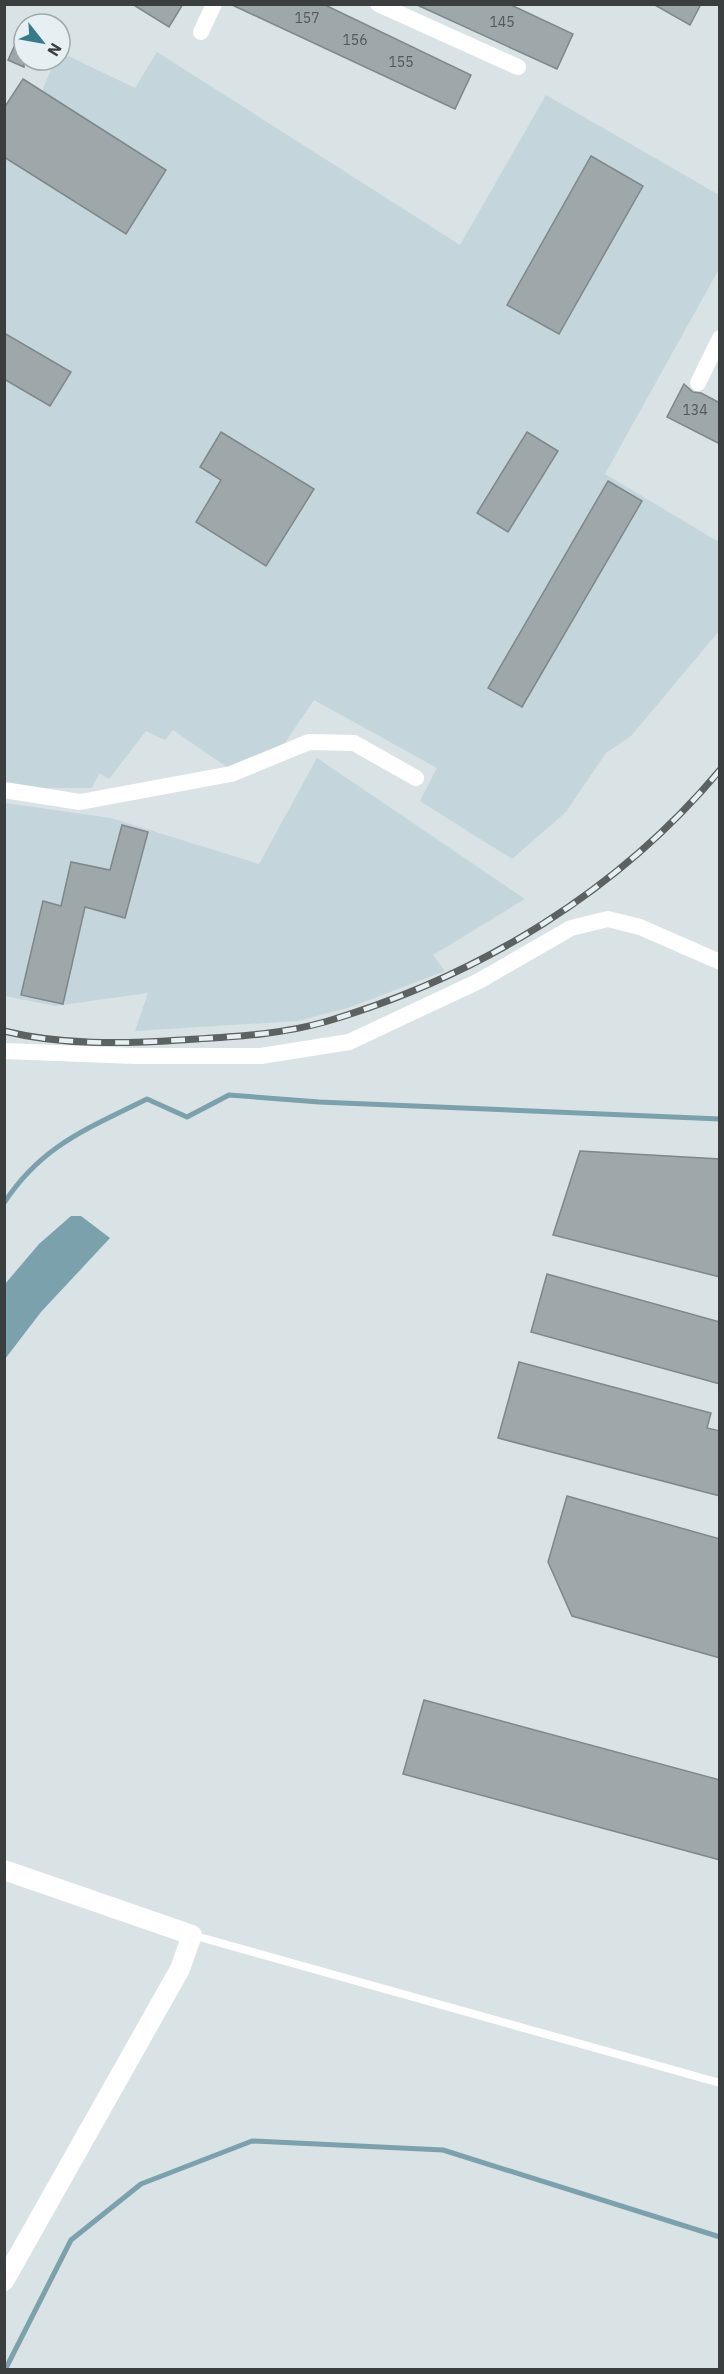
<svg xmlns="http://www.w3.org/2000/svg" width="724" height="2374" viewBox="0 0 724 2374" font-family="'IBM Plex Sans',sans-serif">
<rect width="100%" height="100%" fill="#d9e2e5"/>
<g fill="#c4d6db">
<path d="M60 52 135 88 157 52 460 245 546 95 719 195V269L605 474 719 542V631L631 736 606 753 566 812 512 859 420 801 437 768 314 700 282 747 227 767 173 730 165 740 146 731 109 779 99 773 92 788H44L5 783 4 108 23 79 42 91 55 60H60Z"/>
<path d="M317 758 525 899 433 955 445 971 351 1007 298 1021 135 1031 148 993 55 1006 5 996V803L111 818 259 864Z"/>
</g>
<path fill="#7ba1ad" d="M71 1216H81L110 1238 41 1312 5 1359V1284L39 1244Z"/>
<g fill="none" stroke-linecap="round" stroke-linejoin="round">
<g stroke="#7ba1ad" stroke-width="5">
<path d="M4 1203C42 1145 87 1129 147 1099L187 1117 229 1095 319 1102 720 1119"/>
<path d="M5 2370 71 2240 141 2184 252 2141 443 2150 720 2237"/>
</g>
</g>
<g fill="#9ea7a9" stroke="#7f878a" stroke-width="1.5">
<path d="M132 4H183L169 27Z"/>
<path d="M230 4H323L471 75 455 109Z"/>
<path d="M415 4H509L573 34 557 69Z"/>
<path d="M653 4H701L690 25Z"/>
<path d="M24 25V67L8 60Z"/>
<path d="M23 79 166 170 126 234 4 157V108Z"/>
<path d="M591 156 643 186 559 334 507 305Z"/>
<path d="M4 333 71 372 50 406 4 379Z"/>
<path d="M684 384 693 392 701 393 720 403V444L667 417Z"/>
<path d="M221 432 314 489 266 566 196 522 221 480 200 467Z"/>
<path d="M527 432 558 451 508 532 477 513Z"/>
<path d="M608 481 642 501 522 707 488 688Z"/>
<path d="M122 825 148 832 125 918 85 907 63 1004 21 995 43 901 61 906 71 862 110 870Z"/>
<path d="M580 1151 720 1159V1277L553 1235Z"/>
<path d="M547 1274 720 1322V1384L531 1332Z"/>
<path d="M519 1362 711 1413 707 1428 720 1431V1496L498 1438Z"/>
<path d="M567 1496 720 1539V1658L572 1616 548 1562Z"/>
<path d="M424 1700 720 1780V1860L403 1774Z"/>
</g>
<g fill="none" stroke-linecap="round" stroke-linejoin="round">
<path stroke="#fff" stroke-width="8" d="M192 1935 720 2083"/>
<g stroke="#fff" stroke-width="16">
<path d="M378 4 518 67"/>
<path d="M201 32 214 4"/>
<path d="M698 383 720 338"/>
<path d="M4 790 80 802 231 774 309 742 354 743 416 778"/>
<path d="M4 1051 135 1056H261L349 1042 479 981 571 928 608 919 640 927 720 962"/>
</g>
<path stroke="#fff" stroke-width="20" d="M4 1870 192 1935 180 1969 4 2281"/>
<defs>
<path id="rail" d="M4 1031C60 1045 123 1044 180 1040 229 1037 281 1035 328 1021 479 976 619 891 720 770"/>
</defs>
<use href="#rail" stroke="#5c6162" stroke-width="7"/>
<use href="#rail" stroke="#e6f0f2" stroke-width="4.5" stroke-dasharray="14" stroke-linecap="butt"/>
</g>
<g text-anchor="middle" stroke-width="4.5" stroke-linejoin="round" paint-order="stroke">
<g font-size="14" fill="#53585a">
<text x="307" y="23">157</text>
<text x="502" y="27">145</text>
<text x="355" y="45">156</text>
<text x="401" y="67">155</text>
<text x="695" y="415">134</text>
</g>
</g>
<rect width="724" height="2374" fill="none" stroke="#3a3e3f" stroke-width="12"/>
<g transform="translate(42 42) rotate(121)"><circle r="28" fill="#e6f0f2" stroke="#a1a9aa" stroke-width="1.5"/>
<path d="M0-4.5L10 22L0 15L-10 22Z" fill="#387a8b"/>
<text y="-9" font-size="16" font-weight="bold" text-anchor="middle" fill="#3a3e3f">N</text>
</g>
</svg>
